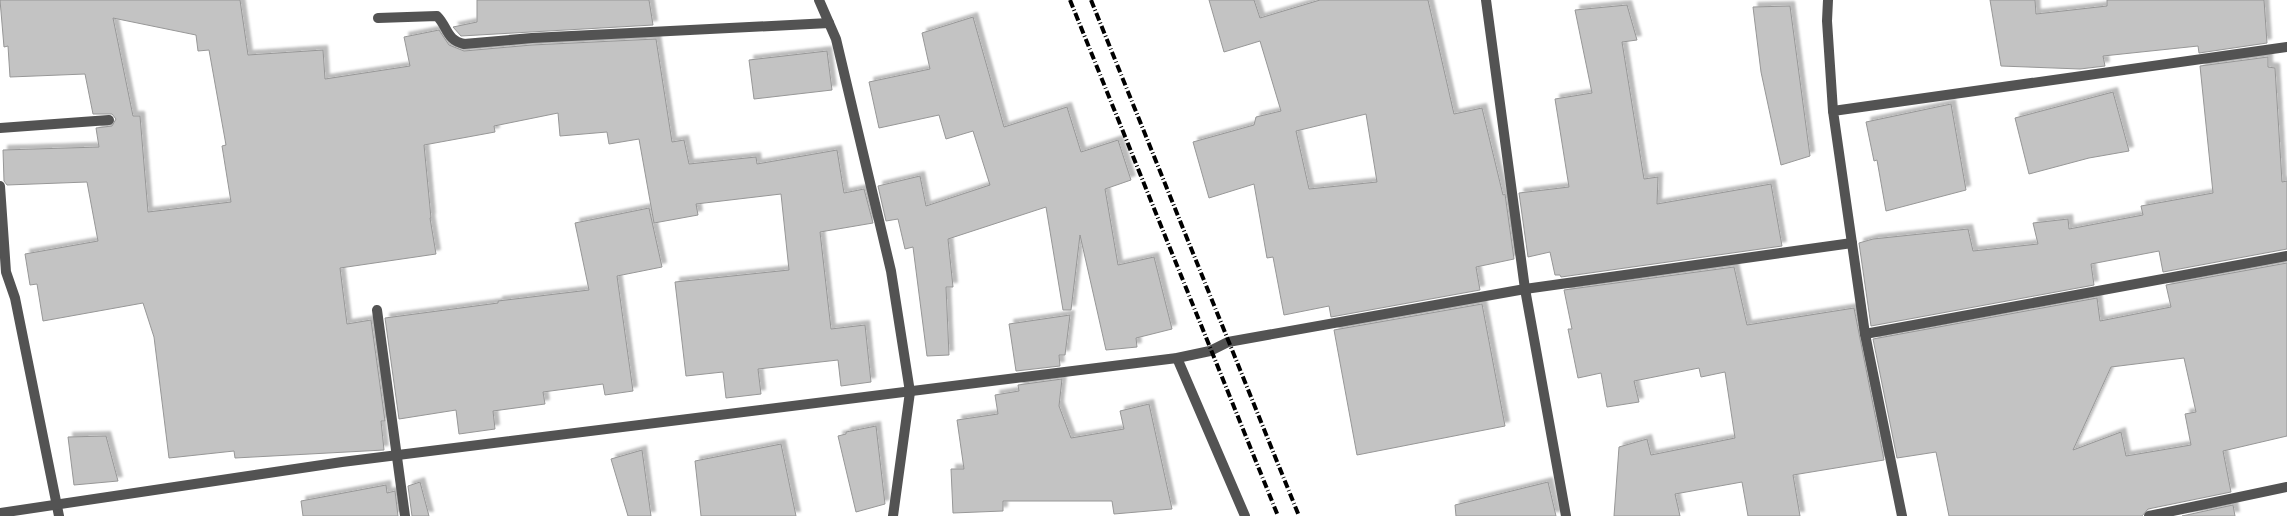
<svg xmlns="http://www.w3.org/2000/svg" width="2287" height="516" viewBox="0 0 2287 516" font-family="'PT Sans Narrow',sans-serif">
<defs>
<filter id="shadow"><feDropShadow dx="4.5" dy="-4.5" stdDeviation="1" flood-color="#0004"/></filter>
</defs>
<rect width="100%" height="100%" fill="#fff"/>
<g fill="#c3c3c3" stroke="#979797" fill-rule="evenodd" filter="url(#shadow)">
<path d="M0 0H240L248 55 323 50 325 79 410 66 404 37 439 30 449 45 464 51 532 45 656 39 672 142 684 140 689 164 756 157 757 164 837 150 844 193 864 189 873 223 820 232 831 329 865 325 871 382 841 386 838 360 758 369 761 394 726 398 723 372 686 376 675 282 789 270 781 194 696 204 698 215 654 223 639 139 609 144 607 132 560 136 558 113 494 126 495 132 424 145 431 218H430L436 254 340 268 347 324 371 320 385 421H381L384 450 235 458 234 451 169 458 154 337 143 303 43 321 37 284 30 285 25 254 98 241 87 182 7 185 4 181 3 150 99 147 96 128 112 126 116 119 112 114H93L85 74 10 77 8 46 4 47ZM113 18 196 35 198 51 209 50 226 145 222 146 231 202 148 212 140 116H133Z"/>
<path d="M477 0H649L653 25 461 36 453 27 477 22Z"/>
<path d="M1209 0H1254L1260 18 1320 0H1428L1454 114 1482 108 1503 195 1505 194 1514 259 1476 267 1480 290 1331 317 1329 306 1284 315 1273 257 1267 258 1254 184 1209 198 1193 142 1254 125 1256 117 1281 111 1260 41 1224 52ZM1366 114 1377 182 1309 189 1296 131Z"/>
<path d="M1990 0H2035L2036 14 2107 6V0H2264L2267 43 2199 53 2198 46 2103 56 2105 66 2080 69 2001 66Z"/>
<path d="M1627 5 1637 40 1622 42 1644 179 1658 177 1657 204 1771 184 1782 246 1561 277 1560 275H1555L1550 252 1528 257 1519 193 1569 187 1555 99 1592 93 1575 10Z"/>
<path d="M1790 6 1810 156 1781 165 1761 72 1753 7Z"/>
<path d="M973 17 1004 127 1067 107 1081 152 1118 140 1131 180 1105 189 1118 265 1154 257 1172 329 1136 338 1137 347 1106 350 1080 235 1071 310H1063L1046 207 948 239 953 287H946L949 355 927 356 913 247 905 249 898 219 886 221 878 186 920 176 926 206 990 185 973 131 946 139 939 115 879 128 869 82 930 69 922 33Z"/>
<path d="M827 51 832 90 754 99 749 60Z"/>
<path d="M2268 57V67L2275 68 2282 182 2287 181V249L2163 272 2159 251 2091 264 2094 285 1871 326 1859 243 1873 239 1968 229 1973 251 2038 244 2033 223 2068 219 2069 229 2143 215 2141 206 2213 193 2200 66Z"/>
<path d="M2113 92 2129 151 2089 158 2029 174 2015 118Z"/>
<path d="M1951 104 1966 190 1886 211 1877 160 1874 161 1866 122Z"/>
<path d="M649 208 662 267 617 276 633 391 605 395 603 384 543 392 545 404 493 411 495 429 459 434 456 410 399 419 385 318 498 303V301L589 290 575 223Z"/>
<path d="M2287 263V436L2223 451 2231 492 2148 509 2142 516H1949L1936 452 1897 458 1873 339 2097 298 2100 321 2171 307 2166 285ZM2184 358 2196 412 2185 414 2191 445 2126 456 2121 432 2073 450 2111 367Z"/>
<path d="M1734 267 1747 325 1854 308 1884 460 1793 475 1800 516H1748L1742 482 1675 494 1680 516H1614L1619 447 1647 439 1651 455 1735 438 1725 372 1701 377 1699 368 1634 381 1639 402 1607 407 1601 373 1578 378 1568 329H1572L1564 290Z"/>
<path d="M1482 304 1505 426 1357 455 1334 330Z"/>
<path d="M1070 315 1065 355H1059L1060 366 1016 371 1009 324Z"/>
<path d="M1062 379 1059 406 1071 438 1124 429 1120 411 1149 404 1172 509 1114 514 1112 501H1003V511L953 513 951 469H964L957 420 998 414 995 395 1019 391 1018 385Z"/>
<path d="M876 426 885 504 856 512 838 436 846 434V432Z"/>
<path d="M106 436 118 481 74 485 68 437Z"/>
<path d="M781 444 796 516H701L695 461Z"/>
<path d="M642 450 651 516H628L611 459Z"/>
<path d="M420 482 429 516H412L408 486Z"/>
<path d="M1548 482 1556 516H1456L1455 505Z"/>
<path d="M386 485 387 493 395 491 398 516H303L301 501Z"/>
<path d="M2233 505 2235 516H2182Z"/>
</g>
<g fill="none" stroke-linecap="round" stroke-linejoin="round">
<g stroke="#535353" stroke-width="10">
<path d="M819 0 836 39 891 271 910 392 893 516"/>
<path d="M1828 0 1827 21 1833 111"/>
<path d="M378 18 437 16C448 27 446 40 464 44L532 38 829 23"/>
<path d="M0 128 109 120"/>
<path d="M0 186 6 272 15 298 59 516"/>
<path d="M377 310 405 516"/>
<path d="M1865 334 2287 256"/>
<path d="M1177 358 1245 516"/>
<path d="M0 513 342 462 1177 358 1210 351 1228 342 1525 289 1852 243"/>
<path d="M1902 516 1865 334 1833 111 2287 47"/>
<path d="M2149 516 2287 487"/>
</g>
<path stroke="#535353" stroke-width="10" d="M1486 0 1525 289 1566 516"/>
<g stroke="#000" stroke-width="4" stroke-dasharray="8 2.5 1 2.5" stroke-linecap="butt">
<path d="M1070 0 1278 516"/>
<path d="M1091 0 1299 516"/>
</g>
</g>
</svg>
